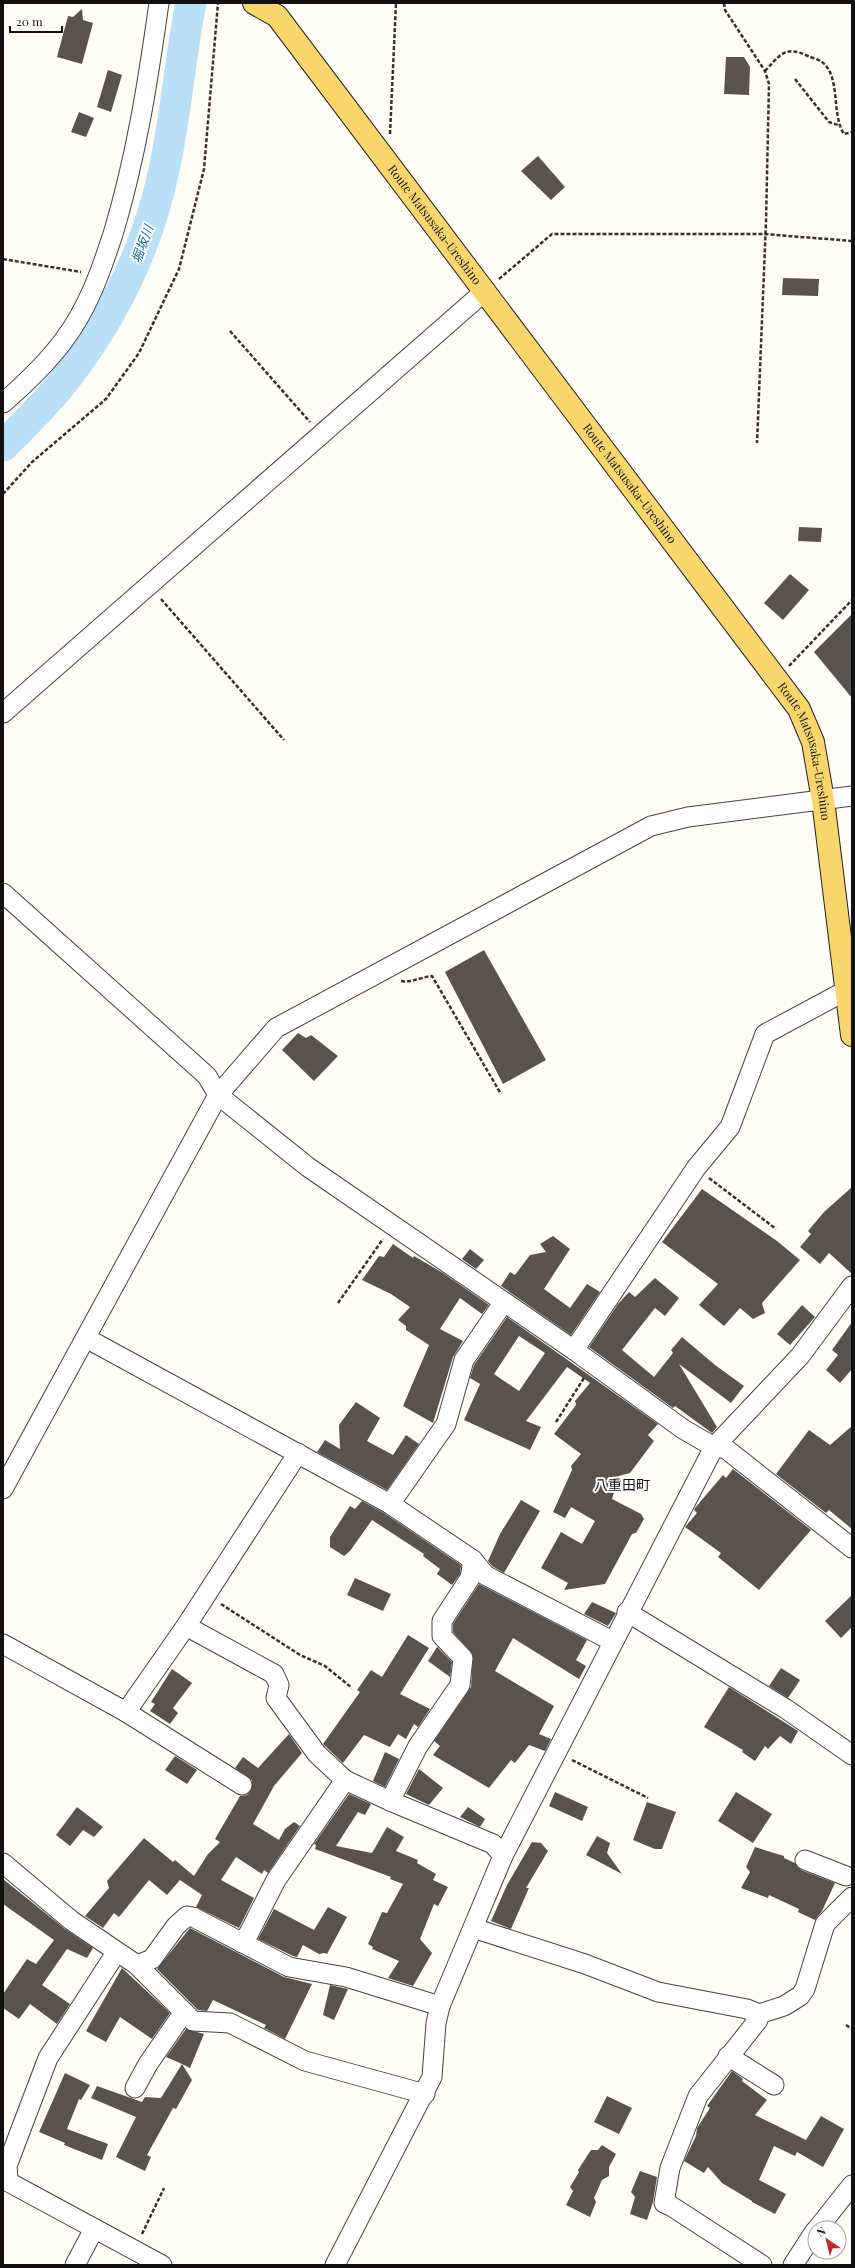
<svg xmlns="http://www.w3.org/2000/svg" width="855" height="2268" viewBox="0 0 855 2268" font-family="'Playfair Display','Noto Sans JP',serif">
<rect width="100%" height="100%" fill="#fffdf5"/>
<g fill="none" stroke-linecap="round" stroke-linejoin="round">
<path stroke="#b9e0f7" stroke-width="31" d="M3 446C25 424 48 402 67 377 114 316 148 246 164 170 176 115 180 58 191 3"/>
</g>
<g fill="#5a524d" fill-rule="evenodd">
<path d="M82 9 83 20 93 23 82 64 57 57 68 16 73 17Z"/>
<path d="M726 57H744L750 67 749 95 724 94Z"/>
<path d="M108 70 122 75 111 112 97 107Z"/>
<path d="M79 112 94 118 86 137 71 132Z"/>
<path d="M538 156 565 187 551 200 521 171Z"/>
<path d="M783 278 819 279 818 296 782 295Z"/>
<path d="M799 527 822 528 821 542 798 541Z"/>
<path d="M790 574 809 590 783 620 764 603Z"/>
<path d="M852 614V698L814 652Z"/>
<path d="M484 950 546 1060 503 1084 445 972Z"/>
<path d="M298 1033 306 1038 311 1035 338 1056 314 1081 282 1050Z"/>
<path d="M852 1187V1274L829 1253 820 1264 800 1247 811 1234 808 1231 824 1212Z"/>
<path d="M702 1189 777 1241 800 1260 762 1303 765 1313 753 1319 740 1308 724 1326 699 1305 718 1284 662 1242Z"/>
<path d="M553 1236 570 1249 544 1289 570 1308 587 1284 600 1292 571 1335 501 1286 510 1272 515 1275 530 1255 546 1252 540 1244Z"/>
<path d="M393 1244 413 1258 414 1256 443 1273 489 1305 482 1314 460 1298 440 1329 463 1341 453 1357 433 1423 403 1406 429 1345 406 1330V1326L398 1320 410 1307 391 1294 362 1280 379 1256 384 1257Z"/>
<path d="M470 1249 484 1260 476 1269 462 1259Z"/>
<path d="M655 1278 679 1298 665 1316 655 1308 622 1350 654 1377 673 1353 671 1350 682 1337 715 1365 744 1386 731 1403 679 1364 717 1427 712 1433 675 1406 673 1408 589 1347 618 1304 629 1292 635 1297Z"/>
<path d="M802 1305 815 1317 790 1345 777 1334Z"/>
<path d="M507 1317 658 1424 648 1435 654 1441 630 1473 619 1476 612 1499 641 1514 644 1519 636 1533 632 1534 605 1584 564 1590 568 1583 541 1568 561 1532 582 1544 595 1521 571 1507 565 1518 553 1512 572 1470 571 1466 581 1454 554 1434 576 1405 575 1401 590 1383 567 1367 526 1421 541 1427 530 1450 464 1420 480 1384 470 1378 474 1365ZM519 1336 545 1353 519 1391 494 1374Z"/>
<path d="M852 1322V1369L840 1383 826 1370 838 1355 832 1350Z"/>
<path d="M356 1402 380 1418 367 1441 393 1455 406 1435 419 1444 387 1490 317 1452 325 1440 340 1449 339 1425Z"/>
<path d="M852 1426V1529L829 1510 826 1513 776 1474 809 1430 830 1445Z"/>
<path d="M733 1469 811 1530 759 1590 718 1557 721 1553 685 1527 697 1513 694 1510 695 1508 723 1475 726 1478Z"/>
<path d="M521 1500 540 1511 504 1573 492 1566 488 1561 500 1534Z"/>
<path d="M362 1501 384 1513 461 1565 460 1574 452 1585 437 1574 440 1569 423 1556 424 1554 372 1520 350 1551 344 1556 330 1547V1537L350 1506 355 1509Z"/>
<path d="M355 1578 391 1594 383 1611 347 1595Z"/>
<path d="M479 1584 587 1640 576 1660 586 1666 579 1679 513 1638 495 1671 554 1706 539 1734 551 1739 545 1751 529 1745 515 1763 511 1760 489 1788 433 1755 440 1746 434 1741 471 1687 473 1655 453 1632V1624Z"/>
<path d="M852 1595V1627L841 1638 825 1621Z"/>
<path d="M592 1602 616 1613 608 1626 584 1614Z"/>
<path d="M408 1635 429 1648 400 1694 430 1709 418 1727 414 1724 406 1739 398 1734 390 1747 364 1735 343 1763 323 1744 360 1692 357 1690 371 1670 382 1677Z"/>
<path d="M437 1647 452 1662 450 1677 428 1661Z"/>
<path d="M781 1668 800 1680 788 1698 769 1686Z"/>
<path d="M172 1669 192 1683 173 1708 178 1713 170 1724 150 1711 155 1704 151 1702Z"/>
<path d="M729 1687 798 1731 791 1744 780 1736 768 1749 765 1746 755 1761 742 1752 743 1750 704 1727Z"/>
<path d="M289 1734 302 1753 274 1786 253 1824 279 1840 285 1829 294 1822 300 1826 268 1873 264 1870 262 1874 236 1857 221 1880 254 1898 239 1928 196 1907 202 1895 180 1880 167 1895 149 1880 119 1917 114 1913 103 1928 85 1916 109 1888 107 1881 144 1838 173 1862 175 1860 194 1876 208 1854 220 1842 215 1839 240 1796 247 1795 251 1790 252 1780 235 1768 243 1757 258 1768Z"/>
<path d="M385 1752 399 1759 385 1787 373 1781Z"/>
<path d="M175 1756 197 1770 187 1784 165 1770Z"/>
<path d="M419 1769 443 1788 429 1805 406 1794Z"/>
<path d="M555 1792 588 1807 582 1821 549 1806Z"/>
<path d="M736 1792 772 1814 753 1843 718 1821Z"/>
<path d="M349 1794 371 1804 365 1815 358 1812 336 1846 372 1853 387 1827 404 1837 396 1851 418 1860 417 1863 436 1874 433 1880 448 1887 438 1906 434 1904 420 1939 432 1953 413 1986 388 1978 399 1961 372 1949 373 1947 368 1944 382 1912 387 1913 403 1884 390 1879 391 1877 315 1849 316 1845 314 1844Z"/>
<path d="M647 1802 676 1812 662 1849H655L633 1840Z"/>
<path d="M77 1807 103 1827 94 1837 83 1830 70 1846 56 1835Z"/>
<path d="M468 1807 485 1819 480 1827 460 1817Z"/>
<path d="M597 1836 610 1843 607 1853 622 1874 586 1855Z"/>
<path d="M532 1842 541 1843 548 1851 526 1888H529L511 1929 491 1921 507 1885Z"/>
<path d="M755 1847 784 1856V1858L795 1863 801 1870 835 1883 822 1911 815 1920 798 1912 799 1909 769 1895 768 1898 741 1888 750 1872 746 1867Z"/>
<path d="M3 1879 65 1929 93 1948 87 1958 67 1949 42 1985 70 2004 57 2024 30 2004 19 2019 3 2008V1994L27 1959 36 1964 54 1940 3 1904Z"/>
<path d="M328 1907 347 1917 327 1954 324 1953 319 1954 303 1945 297 1957 293 1956 258 1939 274 1909 314 1930Z"/>
<path d="M190 1928 284 1977 312 1984 285 2039 264 2028 266 2025 213 2000 207 2011 198 2010 157 1969Z"/>
<path d="M122 1968 170 2013 152 2039 120 2017 106 2042 86 2031Z"/>
<path d="M330 1985 348 1989 334 2020 323 2015Z"/>
<path d="M186 2029 204 2034 190 2068 182 2064 192 2080 176 2109 173 2108 147 2155 151 2157 145 2171 116 2157 136 2117 91 2098 97 2086 142 2102 145 2097 161 2098 182 2064 166 2057Z"/>
<path d="M732 2071 743 2079 742 2081 767 2100 755 2115 806 2140 821 2116 844 2129 823 2167 797 2152 795 2156 774 2146 759 2180 786 2194 775 2214 752 2202V2201L722 2183 708 2167 704 2173 684 2161 696 2136 697 2128 710 2108 707 2106Z"/>
<path d="M65 2073 90 2085 81 2100 79 2099 67 2129 108 2144 102 2160 64 2145 65 2143 39 2132Z"/>
<path d="M607 2096 632 2108 619 2134 594 2122Z"/>
<path d="M602 2145 616 2154 609 2167V2176L602 2180 594 2198 596 2202 590 2217 566 2205 573 2191 570 2187 579 2172 578 2170 591 2150H598Z"/>
<path d="M640 2171 657 2177 653 2202 647 2220 630 2214 635 2197 631 2192Z"/>
</g>
<g fill="none" stroke-linecap="round" stroke-linejoin="round">
<defs>
<g id="minor">
<path d="M3 403C25 384 47 363 64 340 88 308 101 271 113 234 136 158 148 81 159 3"/>
<path d="M3 713 484 292"/>
<path d="M3 893 207 1076 218 1095 308 1167 574 1350 683 1429 714 1447 726 1449 852 1548"/>
<path d="M86 1338 390 1504 473 1560 485 1575 612 1641"/>
<path d="M574 1350 696 1168 730 1127 765 1034 847 990"/>
<path d="M3 1489 218 1095 276 1028 651 826 688 817 852 796"/>
<path d="M390 1504 446 1424 464 1360 504 1302"/>
<path d="M627 1612 786 1709 852 1755"/>
<path d="M186 1626 274 1674 279 1685 276 1698 317 1754 345 1780 390 1801 493 1844 503 1856"/>
<path d="M3 1644 126 1712 186 1626 298 1453"/>
<path d="M126 1712 242 1785"/>
<path d="M390 1801 418 1746 460 1685 463 1658 442 1636V1621L470 1578 473 1560"/>
<path d="M805 1860 846 1876"/>
<path d="M3 1863 72 1921 137 1965 193 2021 230 2023 305 2061 425 2094"/>
<path d="M473 1928 585 1964 658 1992 747 2009 759 2014"/>
<path d="M242 1943 249 1933 276 1880 345 1780"/>
<path d="M137 1965 152 1959 176 1926 187 1916 193 1917 289 1967 346 1977 440 2006"/>
<path d="M728 2056 774 2085"/>
<path d="M135 2088 148 2064 184 2012"/>
<path d="M3 2179 162 2265"/>
<path d="M8 2181 7 2166 48 2058 116 1953"/>
<path d="M818 2228 852 2185"/>
<path d="M75 2265 94 2229"/>
<path d="M335 2265 432 2077 436 2023 440 2006 503 1856 714 1447 800 1356 852 1286"/>
<path d="M762 2265 671 2206 664 2203 670 2168 698 2096 758 2020 759 2014 784 2006 800 1996 805 1989 825 1924 852 1897"/>
<path d="M793 2265 815 2231"/>
</g>
<g id="major">
<path id="s1" d="M254 3 277 16 799 709 813 742 823 800 852 1035"/>
</g>
</defs>
<use href="#minor" stroke="#444" stroke-width="21"/>
<use href="#major" stroke="#222" stroke-width="24"/>
<g stroke="#333" stroke-width="2.5" stroke-dasharray="4 2" stroke-linecap="butt">
<path d="M724 3 725 10 765 71 769 84 766 222 757 443"/>
<path d="M765 71C780 55 785 45 808 56 812 58 818 59 822 62 841 76 831 114 844 134L852 132"/>
<path d="M795 79 829 122 838 125"/>
<path d="M390 134 396 3"/>
<path d="M3 259 81 272"/>
<path d="M499 279 552 234H764L852 241"/>
<path d="M230 331 310 422"/>
<path d="M3 494 32 462 106 399 139 353 179 269 204 169 218 3"/>
<path d="M161 599 284 740"/>
<path d="M789 666 852 600"/>
<path d="M401 981C412 983 421 977 432 976L501 1094"/>
<path d="M709 1178 776 1229"/>
<path d="M338 1303 383 1239"/>
<path d="M556 1422 584 1378"/>
<path d="M221 1604 300 1655 325 1666 352 1688"/>
<path d="M572 1760 648 1798"/>
<path d="M846 2025 852 2029"/>
<path d="M142 2234 164 2188"/>
</g>
<use href="#minor" stroke="#fff" stroke-width="19"/>
<use href="#major" stroke="#f9d66b" stroke-width="22"/>
</g>
<g text-anchor="middle" stroke-width="4" stroke-linejoin="round" paint-order="stroke">
<g font-size="12" fill="#111" stroke="#fff">
<text dy="4" stroke="none"><textPath href="#s1" startOffset="288">Route Matsusaka-Ureshino</textPath></text>
<text dy="4" stroke="none"><textPath href="#s1" startOffset="612">Route Matsusaka-Ureshino</textPath></text>
<text dy="4" stroke="none"><textPath href="#s1" startOffset="936">Route Matsusaka-Ureshino</textPath></text>
</g>
<g font-size="13" font-style="italic" fill="#1768a6" stroke="#fff">
<text transform="translate(142 244) rotate(-70)" y="5">堀坂川</text>
</g>
<g font-size="14" fill="#111" stroke="#fff">
<text x="622" y="1490">八重田町</text>
</g>
</g>
<rect width="855" height="2268" fill="none" stroke="#111111" stroke-width="8"/>
<g transform="translate(827 2240) rotate(325)"><circle r="19" fill="#ffffff" stroke="#a0a0a0"/>
<path d="M0-3L7 15L0 10L-7 15Z" fill="#c4262e"/>
<text y="-6" font-size="11" font-weight="bold" text-anchor="middle" fill="#111111">N</text>
</g>
<path d="M10 26v6h52v-6" fill="none" stroke="#111111" stroke-width="2"/>
<text x="16" y="26" font-size="12" fill="#111111" stroke="#ffffff" stroke-width="3" paint-order="stroke">20 m</text>
</svg>
